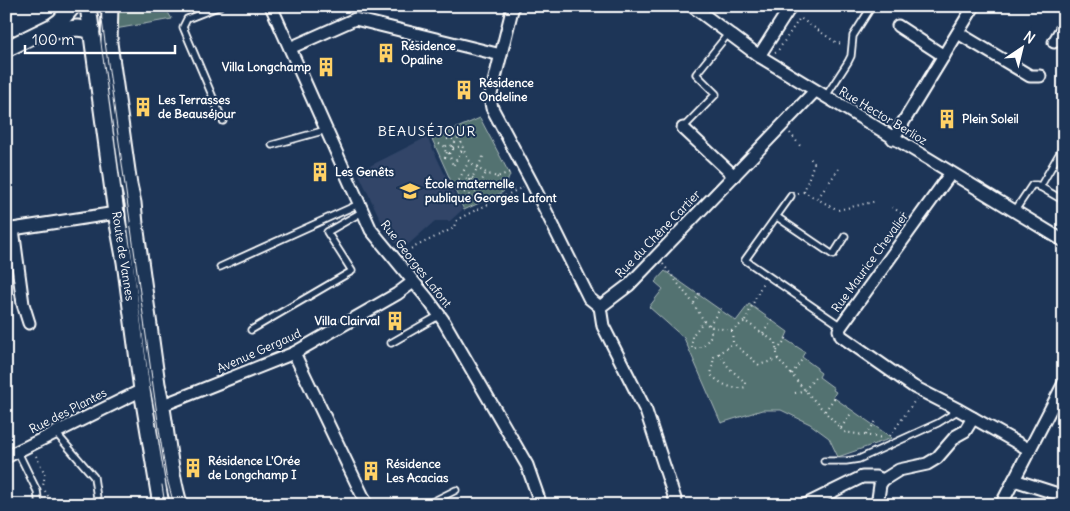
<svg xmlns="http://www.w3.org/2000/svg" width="1070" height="511" viewBox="0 0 1070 511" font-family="Delius,sans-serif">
<rect width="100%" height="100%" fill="#1d3557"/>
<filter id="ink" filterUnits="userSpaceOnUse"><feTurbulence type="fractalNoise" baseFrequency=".02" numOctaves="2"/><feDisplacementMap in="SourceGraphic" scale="10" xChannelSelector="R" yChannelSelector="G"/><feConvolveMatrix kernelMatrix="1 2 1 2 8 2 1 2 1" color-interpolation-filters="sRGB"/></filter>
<g filter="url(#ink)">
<path fill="#314568" d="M427 137 462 210 450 221H435L403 249 389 238 358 172Z"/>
<g fill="#537271" stroke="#a9b8b8">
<path d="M118 6H164L172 19 115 29Z"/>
<path d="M480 118 510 175 503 192 464 210 432 139Z"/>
<path d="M665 271 736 321 749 304 788 332 785 339 805 352 802 357 817 368V370L821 373 819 377 834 388 833 390 836 392 833 397 892 438 838 457 829 438 810 424 781 410H762L721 423 684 338 649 307 663 289 655 282Z"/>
</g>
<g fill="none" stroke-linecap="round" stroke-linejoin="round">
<defs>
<g id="lane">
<path d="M220 6 187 19 183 27 223 121"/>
<path d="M826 96 848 62 851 56 853 36 872 6"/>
<path d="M683 128 716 94 696 74 728 34"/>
<path d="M272 145 326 130"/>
<path d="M1040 187 1062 149"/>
<path d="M791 196 745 260 841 326"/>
<path d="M1014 212 1032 185H1037L1061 199 1064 193"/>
<path d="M777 217 833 255 845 236"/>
<path d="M220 267 359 204"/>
<path d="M251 330 352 271 327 232 362 212"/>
<path d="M391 343 440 315"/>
<path d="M56 433 94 477 98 505"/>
<path d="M18 452 37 491 39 505"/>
<path d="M824 461H846L859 459 938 423 959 410"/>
<path d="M426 505 456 490"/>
</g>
<g id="street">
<path d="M271 6 371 230 427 298 443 320 527 465 541 505"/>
<path d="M513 6 490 98 492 108 532 183 589 298 600 307"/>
<path d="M692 6 759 56 1064 241"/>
<path d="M898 26 944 56"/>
<path d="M958 33 1030 76H1040"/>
<path d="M1054 42 1064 25"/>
<path d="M290 48 355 19 501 55"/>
<path d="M759 56 791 6"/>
<path d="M683 128 734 176"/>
<path d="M893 139 974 6"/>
<path d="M951 173 841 326 839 330 841 336 914 387 959 410 1030 450"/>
<path d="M13 229 23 304 29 323"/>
<path d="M6 230 116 213"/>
<path d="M600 307 629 285 815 91"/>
<path d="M600 307 603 326 646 411 677 505"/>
<path d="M294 353 367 505"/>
<path d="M163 405 294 353 397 294 413 282"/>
<path d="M6 457 142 390"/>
<path d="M1014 480 1064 496"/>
<path d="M805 505 862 477H876L883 480 899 470 927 464 937 458 956 436 965 431 973 418"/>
<path d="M877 505 880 485 883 480"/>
<path d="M1001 505 1064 383"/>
</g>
<g id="secondary">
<path d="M88 6 116 213 125 262 142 390 161 505"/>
<path d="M110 6 109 43 129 185 133 203 135 224 157 384C167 423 167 464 179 503"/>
<path d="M46 32 77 28 92 30"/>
<path d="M6 49 53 26 60 21 73 6"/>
</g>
</defs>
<use href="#lane" stroke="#fff" stroke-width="9"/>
<use href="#street" stroke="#fff" stroke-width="15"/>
<use href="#secondary" stroke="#fff" stroke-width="19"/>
<g stroke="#fff" stroke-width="2" stroke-dasharray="1 4" stroke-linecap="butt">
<path d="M775 53 777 52 800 18 837 43 844 44"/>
<path d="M790 133 801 147"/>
<path d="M460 137C465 161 475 170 497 177L510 172"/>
<path d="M447 139H453L456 141"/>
<path d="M439 144 446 147"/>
<circle cx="449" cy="149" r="4"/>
<path d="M452 147 459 136"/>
<path d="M453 148 463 146"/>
<path d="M449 153 453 166 463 148"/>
<path d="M445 158 447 152"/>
<path d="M469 161 455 187 473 197 486 173"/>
<path d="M468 175 476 180 471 189 463 185Z"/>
<path d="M497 177 504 184 515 191"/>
<path d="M469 180 471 182 470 184 468 182Z"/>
<path d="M471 180 483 157"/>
<path d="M804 192 814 163 810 158"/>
<path d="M798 194 804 192 838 210 877 201"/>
<path d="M818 198 840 167"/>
<path d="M892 207 907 217"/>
<path d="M402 253 454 228 455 223 458 219 523 187"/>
<path d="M663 264 693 303 704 321 709 326 732 331 745 321 775 342 778 359 811 397 844 432 884 438"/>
<path d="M694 303 701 290"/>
<path d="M704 321 692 336V349L704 346 710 337 712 327"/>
<path d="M745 321 763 282"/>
<path d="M709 325 721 308"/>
<path d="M732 331 733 343 759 365 778 359"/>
<path d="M763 333 774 318"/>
<path d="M777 351 789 335"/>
<path d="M719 353 729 368 745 382V387C733 391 719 383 711 375L714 357 733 343"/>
<path d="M792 374 803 358"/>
<path d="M795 393 805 390 817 375"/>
<path d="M825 411 835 397"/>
<path d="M841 428 852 412"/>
<path d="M866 435 876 421"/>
<path d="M890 436 916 399"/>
<path d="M36 456 45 474 43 486"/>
<path d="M45 491 53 505"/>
</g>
<use href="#lane" stroke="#1d3557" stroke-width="5.5"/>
<use href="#street" stroke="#1d3557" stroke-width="11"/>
<use href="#secondary" stroke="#1d3557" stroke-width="15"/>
<g stroke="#fff" stroke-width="1">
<path d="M100 6 161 443 166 475 174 505"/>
<path d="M162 485 165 505"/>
</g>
</g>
</g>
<defs>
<symbol id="building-bare" viewBox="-9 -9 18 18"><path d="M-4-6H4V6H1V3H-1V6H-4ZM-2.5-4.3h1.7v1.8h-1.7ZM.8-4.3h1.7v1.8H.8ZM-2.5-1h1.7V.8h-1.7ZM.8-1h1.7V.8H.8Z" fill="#ffd166" stroke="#1d3557" stroke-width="2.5" paint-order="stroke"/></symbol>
<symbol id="school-bare" viewBox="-9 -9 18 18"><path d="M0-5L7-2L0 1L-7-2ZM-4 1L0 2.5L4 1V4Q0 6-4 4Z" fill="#ffd166" stroke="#1d3557" stroke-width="2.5" paint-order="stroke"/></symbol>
</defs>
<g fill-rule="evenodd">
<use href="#building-bare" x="372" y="39" width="28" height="28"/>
<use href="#building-bare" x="312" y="53" width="28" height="28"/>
<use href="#building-bare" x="450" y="76" width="28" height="28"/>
<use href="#building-bare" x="129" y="93" width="28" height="28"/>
<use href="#building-bare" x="933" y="105" width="28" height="28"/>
<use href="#building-bare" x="306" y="158" width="28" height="28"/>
<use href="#school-bare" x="396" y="177" width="28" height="28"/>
<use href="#building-bare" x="381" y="307" width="28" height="28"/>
<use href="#building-bare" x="179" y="454" width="28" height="28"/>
<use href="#building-bare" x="357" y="457" width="28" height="28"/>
</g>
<g text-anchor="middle" stroke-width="4" stroke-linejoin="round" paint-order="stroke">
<g font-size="12" font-weight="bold" fill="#fff" stroke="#1d3557" text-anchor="start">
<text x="401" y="50">Résidence<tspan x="401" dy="14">Opaline</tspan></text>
<text x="311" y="71" text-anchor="end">Villa Longchamp</text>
<text x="479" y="87">Résidence<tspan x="479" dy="14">Ondeline</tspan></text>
<text x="158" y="104">Les Terrasses<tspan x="158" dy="14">de Beauséjour</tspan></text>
<text x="962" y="123">Plein Soleil</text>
<text x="335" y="176">Les Genêts</text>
<text x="425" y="188">École maternelle<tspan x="425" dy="14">publique Georges Lafont</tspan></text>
<text x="380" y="325" text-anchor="end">Villa Clairval</text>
<text x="208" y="465">Résidence L'Orée<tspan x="208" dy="14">de Longchamp I</tspan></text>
<text x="386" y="468">Résidence<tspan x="386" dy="14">Les Acacias</tspan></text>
</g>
<g font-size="12" fill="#fff" stroke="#1d3557">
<text transform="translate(883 116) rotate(31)" y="4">Rue Hector Berlioz</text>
<text transform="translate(658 234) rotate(-46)" y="4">Rue du Chêne Cartier</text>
<text transform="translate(123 256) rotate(81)" y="4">Route de Vannes</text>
<text transform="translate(870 262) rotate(-54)" y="4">Rue Maurice Chevalier</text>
<text transform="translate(416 264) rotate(52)" y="4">Rue Georges Lafont</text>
<text transform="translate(259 351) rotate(-24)" y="4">Avenue Gergaud</text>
<text transform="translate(68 411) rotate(-27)" y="4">Rue des Plantes</text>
</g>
<g font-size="14" letter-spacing="1" fill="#fff" stroke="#1d3557">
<text x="427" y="136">BEAUSÉJOUR</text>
</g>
</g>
<rect width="1070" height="511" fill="none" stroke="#1d3557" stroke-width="25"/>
<rect x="12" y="12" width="1045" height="486" fill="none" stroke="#fff" stroke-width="2" filter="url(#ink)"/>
<g transform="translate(1022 48) rotate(35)" stroke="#1d3557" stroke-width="4" paint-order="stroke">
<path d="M0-4L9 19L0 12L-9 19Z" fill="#ffffff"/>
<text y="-8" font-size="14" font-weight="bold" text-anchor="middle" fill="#ffffff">N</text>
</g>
<path d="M25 45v8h150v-8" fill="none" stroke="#ffffff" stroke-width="2.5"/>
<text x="32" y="45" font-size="15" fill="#ffffff" stroke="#1d3557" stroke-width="4" paint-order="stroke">100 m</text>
</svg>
